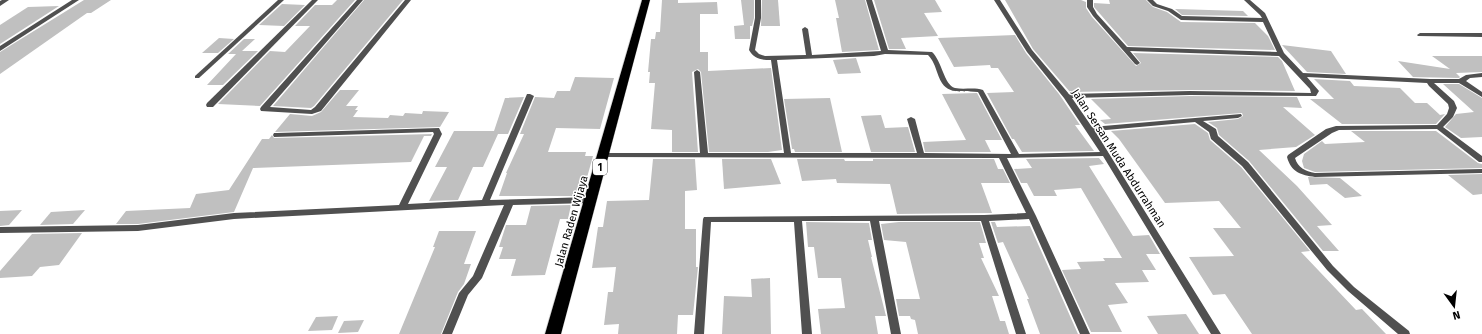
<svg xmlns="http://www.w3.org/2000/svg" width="1482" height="334" viewBox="0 0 1482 334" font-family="'Fira Sans',sans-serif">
<rect width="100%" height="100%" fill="#fff"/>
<g fill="#c0c0c0">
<path d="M84 0H111L91 13H87L0 74V52Z"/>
<path d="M337 0H355L260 106 218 104 270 51 285 52 310 26H295L315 5H332Z"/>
<path d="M364 0H403L314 106 311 108 273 106Z"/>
<path d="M662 0H678V3L717 2 718 14H700V52H708V71L771 68 782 150 768 152H709L701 72 698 69 692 72 698 152H672V130L651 129 655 83H649L650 72H648L651 39H655L656 32H660Z"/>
<path d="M741 0H754V18L752 26H750V39H735L734 26 744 25Z"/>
<path d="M762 0H778L780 26H761Z"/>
<path d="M835 0H865L879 50 842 52 836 18H839Z"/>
<path d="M874 0H935L942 12 924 13 938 36 901 38 906 49H889Z"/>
<path d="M1005 0H1081L1086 2V8L1092 17 1136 66 1141 63 1133 53 1278 57 1282 61 1295 91 1190 90 1070 92 1033 49Z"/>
<path d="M1109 0H1146L1153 7 1167 12 1181 22 1255 23 1268 36 1275 50 1128 46 1094 7V3L1110 4Z"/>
<path d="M282 4 305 5 284 26 259 25Z"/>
<path d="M59 6 0 44V25L28 7Z"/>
<path d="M1175 9 1243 11 1248 16 1182 15Z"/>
<path d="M1015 35 1026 53 1059 94 1080 125H1075L1094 151 1022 152 1014 139H1012L987 93 1014 92 998 68H991L990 65 954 67 938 38Z"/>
<path d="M219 38 234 39 218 53H202Z"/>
<path d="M244 39H255L242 51H258L223 85H207L236 54H228Z"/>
<path d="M1282 45 1331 51 1346 74 1307 72Z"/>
<path d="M1432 56H1482V72L1456 73 1460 77 1459 78 1413 77 1398 61 1450 69Z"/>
<path d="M856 58 861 73 838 74 833 60Z"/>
<path d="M575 77 614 78 600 129 556 128 548 152H586L585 156H593L583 192 574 193 573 196H499L507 173H506L524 134H520L535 97 554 98 557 91H570Z"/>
<path d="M1314 79 1350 81 1354 86 1400 88 1415 103H1427L1440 115 1445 114 1436 124H1342L1310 99H1334Z"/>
<path d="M1443 84H1459L1482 98V137L1461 138 1445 127 1456 114 1474 112Z"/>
<path d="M340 90H359L346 106H358L355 110H358L353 117 388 118 390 115 403 116 405 113 422 114 423 111 449 112 440 127 275 132 290 114 312 116 321 112Z"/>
<path d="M977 93 1002 140H985L991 152H925L923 142 966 140 942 94Z"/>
<path d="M1190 96 1297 97 1302 108 1283 107 1315 135 1296 147 1259 150 1297 186 1332 225 1317 226 1339 251H1323L1249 161 1219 135 1217 128 1208 122 1238 119 1243 116 1242 113 1105 124 1100 120 1111 119 1091 99Z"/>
<path d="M524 97 508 134H498L483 167H473L458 200 429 201 447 167H435L454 131H494L505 98Z"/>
<path d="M830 98 842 152H795L794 149H792L784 99Z"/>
<path d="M881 115 885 128 908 127 915 152H871L861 116Z"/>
<path d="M1195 124 1208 133 1210 140 1241 167 1310 251 1301 252 1356 310 1362 309 1386 334H1252L1225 294 1213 295 1189 257 1234 256 1213 228H1241L1219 201 1165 203 1119 139 1111 131Z"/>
<path d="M1351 131H1436L1478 163 1482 164V168L1315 172 1304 168 1302 161 1304 154 1322 141 1325 144 1365 142Z"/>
<path d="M432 134 431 136H424L411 162 253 168 234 212 138 224H116L126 211 190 208 196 194 229 190 262 139H269L272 135 274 138Z"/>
<path d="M1099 158 1104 164 1089 166 1133 236 1149 235 1160 254H1146L1156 270H1142L1149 282 1115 283 1128 303 1108 305 1122 332H1091L1062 270 1081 269 1077 262 1105 261 1103 258H1122L1081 188 1054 190 1057 196H1034L1027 183H1021L1014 169 1032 168 1026 159Z"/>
<path d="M653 159H695L697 190 685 191V229H696V267H698L693 315H678L677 334H618L619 324 604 325 608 292H613L616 267 592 268 598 227H603L607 201 649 200Z"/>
<path d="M722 159H771L781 184 724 189Z"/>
<path d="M797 159H844L845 161H873V159H994L998 169H1003L1010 183H981L992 213 897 214 890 184 837 183 836 179 802 181Z"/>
<path d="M1482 174V194L1473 195 1448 175Z"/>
<path d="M1308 177 1340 178 1362 196 1345 198 1327 184 1310 185Z"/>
<path d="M571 205 568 219H560L545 275 511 276 516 259H499L503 247H499L506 225H526L531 206Z"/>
<path d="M22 210 9 225 0 226V211Z"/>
<path d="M85 210 73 224 40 225 51 212Z"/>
<path d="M806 222 869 223 872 240H868L872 257H871L886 316H875L878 334H821L818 309 845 308 841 278H818L814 247H808Z"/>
<path d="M899 222H980L986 243H979L984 258H981L999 296H992L1000 321H1005L1009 334H918L915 320 911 319 910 316H899L896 299H920L906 242 884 240 881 224Z"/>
<path d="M991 222H995L997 227 1030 226 1078 334H1040L1027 299H1029L1003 242 998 243Z"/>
<path d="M439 231H476L464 264H471L464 284 458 292 441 334H399L435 247H433Z"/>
<path d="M82 233 59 265 40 267 32 276 0 278V271L32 234Z"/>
<path d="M770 278 771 334H722L724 296 752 297 751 279Z"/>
<path d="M1186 314 1199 334H1158L1147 316Z"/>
<path d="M338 316 332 330 308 331 316 317Z"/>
<path d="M364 320 358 332 338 333 344 321Z"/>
</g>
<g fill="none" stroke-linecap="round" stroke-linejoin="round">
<defs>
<path id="highway" d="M642 0H650L561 334H545Z"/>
</defs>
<use href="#highway" stroke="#dbdbdb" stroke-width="1"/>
<g fill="#505050" fill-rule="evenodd">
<path d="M2 0H9L0 6V1Z"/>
<path d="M72 0H79L0 51V46Z"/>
<path d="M278 0H284L199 78H195V76Z"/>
<path d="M312 0H318L213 107H207L206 105 207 103Z"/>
<path d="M357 0H363L270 107 311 110 315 107 405 0H411L321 111 312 114 261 111 260 109 261 107Z"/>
<path d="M755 0H761V18L755 50 759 54 765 56 806 55 802 29 805 27 808 29 812 55 881 51 866 0H872L888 50 932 52C942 61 944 85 955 88 964 90 974 87 983 90L1019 154 1100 152 1064 98 1027 52 994 0H1000L1032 50 1069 94 1190 91 1311 93 1310 89 1279 56 1130 51 1140 63 1137 65 1135 64 1093 16 1087 7V0H1093V7L1097 14 1127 47 1277 52 1263 22 1181 20 1168 11 1153 6 1147 0H1153L1157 4 1172 9 1182 16 1262 18 1260 15 1244 0H1250L1265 13 1284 53 1303 73 1430 79H1459L1466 75 1482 73V77L1470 78 1466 81 1482 92V97L1459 83H1434L1454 101 1457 108 1453 117 1443 127 1482 156V162H1479L1437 129 1339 130 1332 133 1295 158C1298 168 1305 171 1315 173L1482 169V173L1315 177C1301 175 1291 172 1287 157L1288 155 1326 129 1336 126 1437 125 1447 114 1449 108 1448 104 1429 86 1427 83 1307 77 1319 91 1316 96 1190 95 1072 98 1092 127 1241 114 1242 116 1238 118 1203 121 1216 129 1218 136 1248 162 1333 266 1354 287 1409 331 1410 334H1398L1348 291 1327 270 1242 166 1211 139 1209 132 1195 122 1095 131 1221 334H1211L1103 156 1007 158 1036 216 1090 334H1080L1029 219 989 221 1026 334H1016L981 221H879L901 334H891L870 221H802L812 334H802L794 222H711L704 334H694L703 219 704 217 984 215 1026 213 999 158 601 157 600 155 601 153H700L694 72 697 70 700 72 708 153H784L771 60C761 60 754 59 749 50L755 18ZM885 54 928 55C933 60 935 66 937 72 945 97 957 90 978 92L1011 154 924 153 915 119 911 117 907 119 917 153H791L777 60 874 56Z"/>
<path d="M1420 33H1482V37L1418 36 1417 35Z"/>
<path d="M527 94H530L534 96 490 200 590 197 594 200 590 203 513 205 482 278 468 295 452 334H442L459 293 473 276 504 205 234 219 138 231 0 233V227L138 225 234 213 399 205 434 134 433 132 274 137 273 135 274 133H277L439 128 442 134 408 204 482 200Z"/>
</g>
<use href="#highway" fill="#000" fill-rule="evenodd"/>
</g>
<g text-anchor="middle" stroke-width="3" stroke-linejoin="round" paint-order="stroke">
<rect fill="#fff" stroke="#4c4c4c" stroke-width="1" x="593" y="159" width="14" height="16" rx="3"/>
<g font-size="10" font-weight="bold" fill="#000">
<text x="600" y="171">1</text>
</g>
<g font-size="11" fill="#000" stroke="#fff">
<text transform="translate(1119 158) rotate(57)" y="4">Jalan Sersan Muda Abdurrahman</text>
<text transform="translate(571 221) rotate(-74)" y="4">Jalan Raden Wijaya</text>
</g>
</g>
<g transform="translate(1454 306) rotate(165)" stroke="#ffffff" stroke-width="3" paint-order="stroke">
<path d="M0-3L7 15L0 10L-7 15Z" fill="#000000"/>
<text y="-6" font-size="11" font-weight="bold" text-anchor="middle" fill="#000000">N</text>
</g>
</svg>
